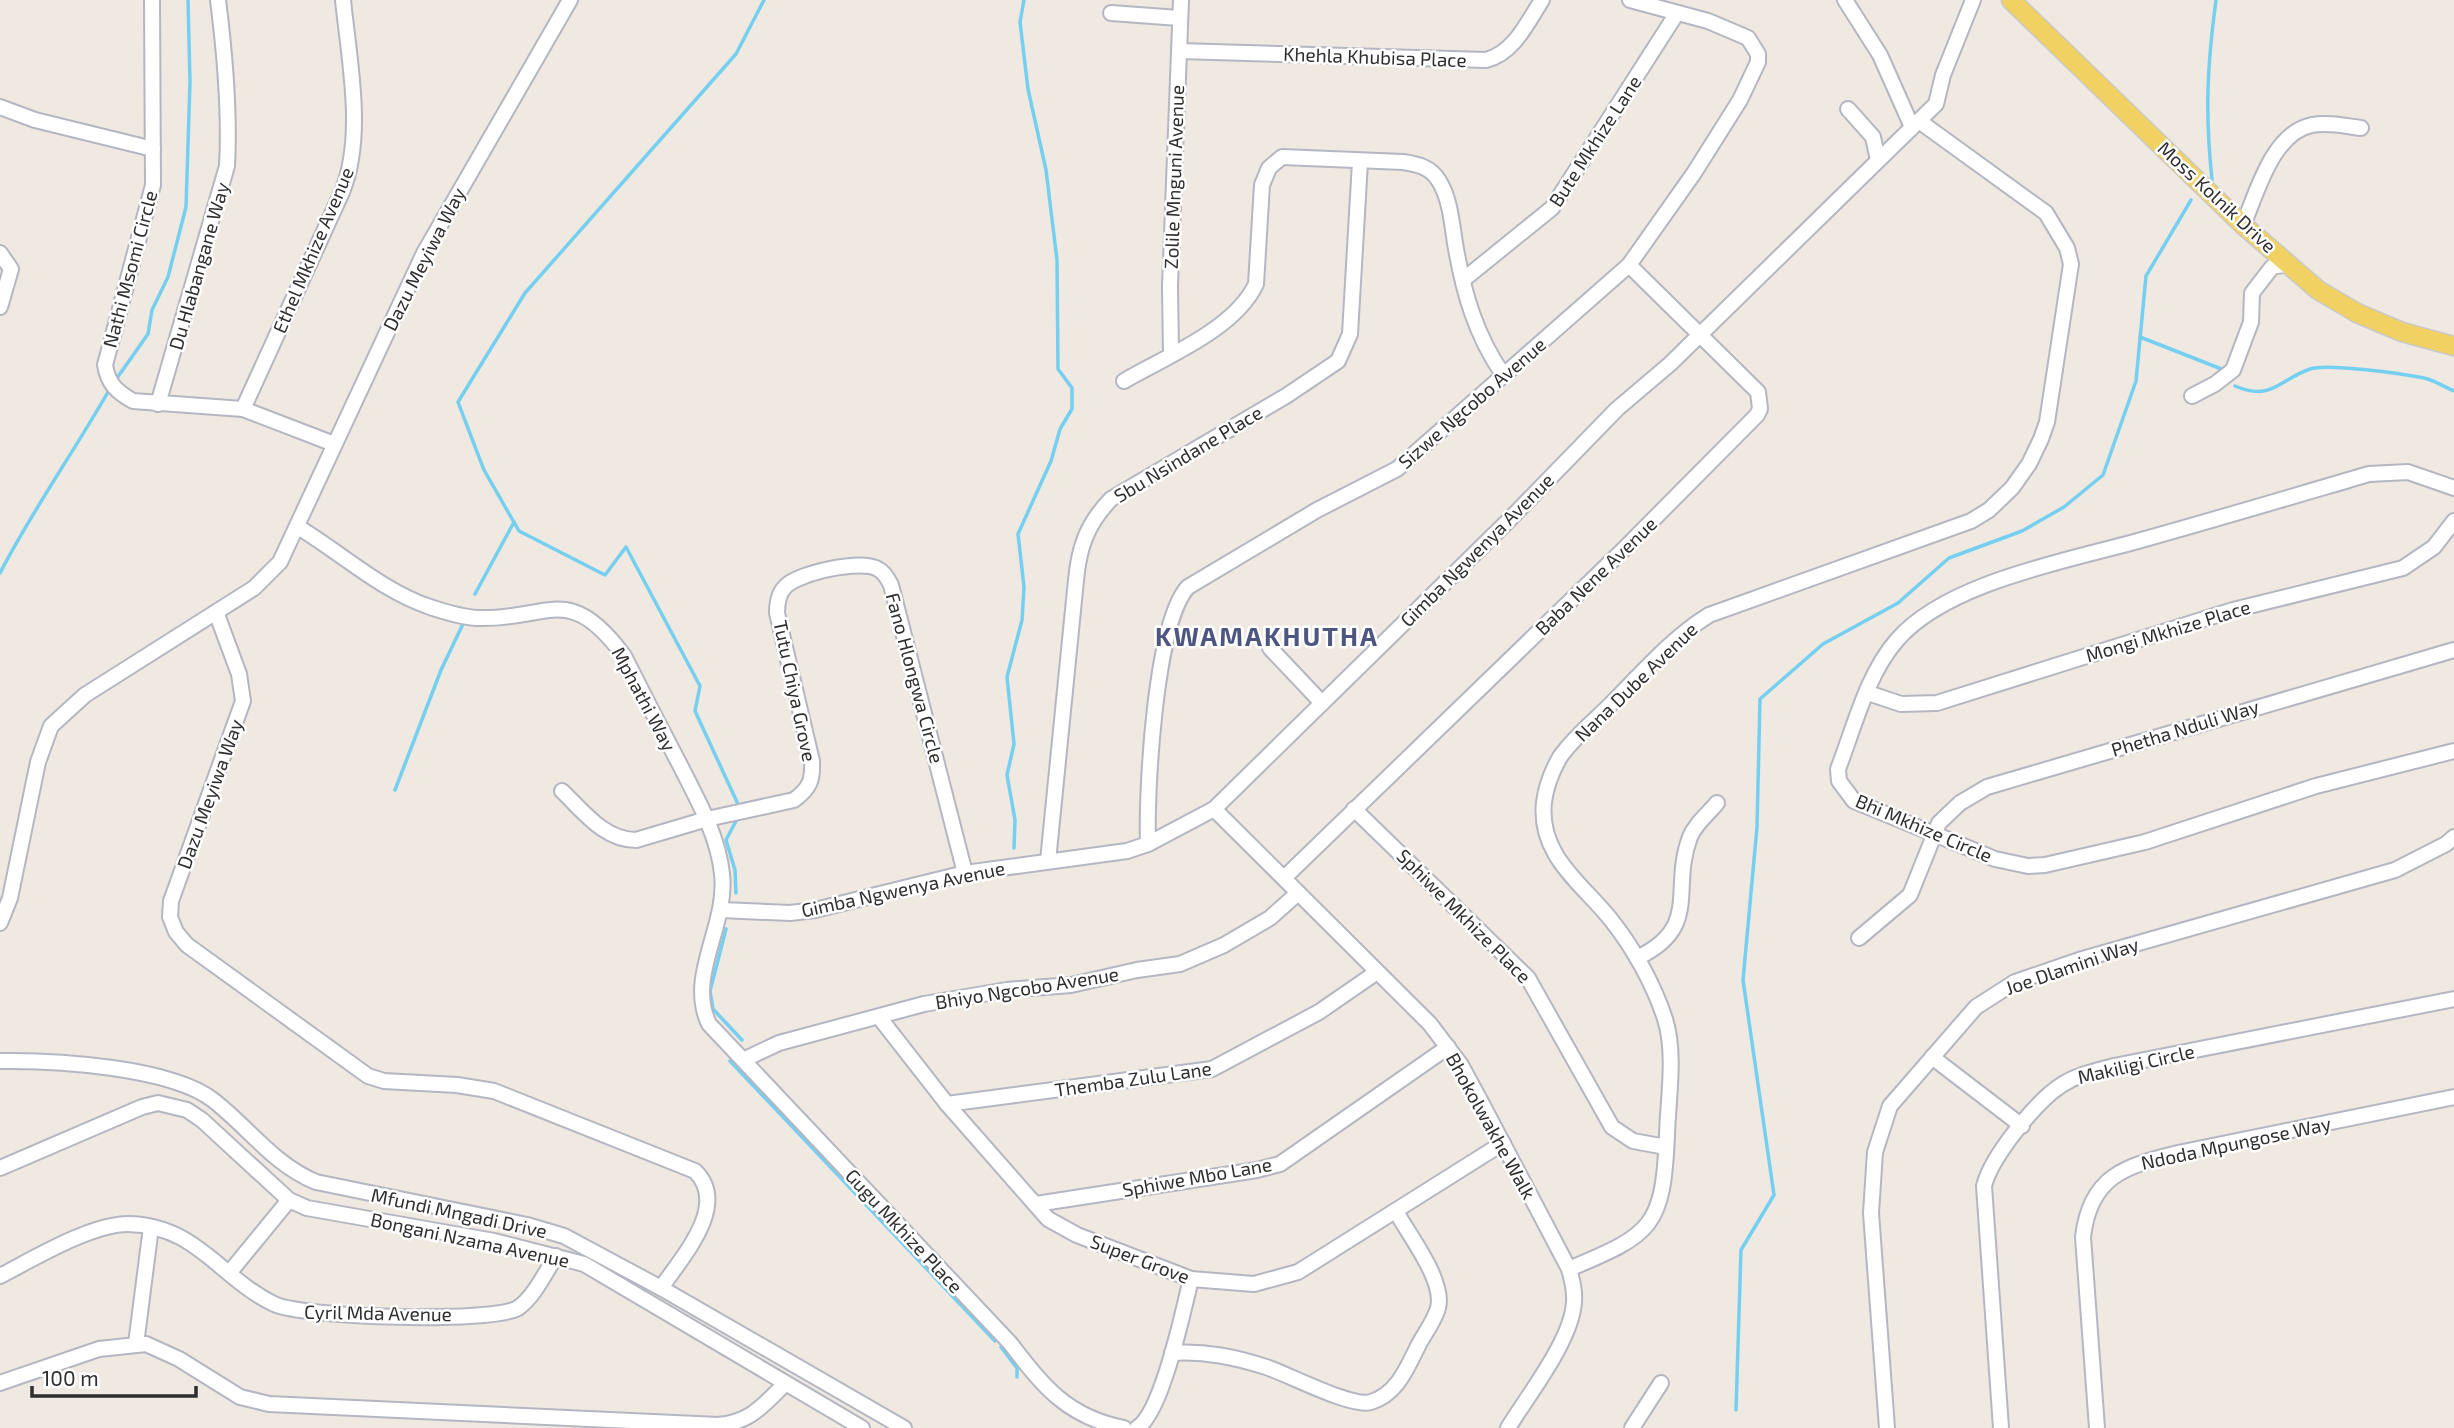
<svg xmlns="http://www.w3.org/2000/svg" width="2454" height="1428" viewBox="0 0 2454 1428" font-family="'Exo 2',sans-serif">
<rect width="100%" height="100%" fill="#efe9e1"/>
<g fill="none" stroke-linecap="round" stroke-linejoin="round">
<g stroke="#75cff0" stroke-width="3.5">
<path d="M2212 180C2205 113 2207 67 2216 0"/>
<path d="M2140 337 2224 370"/>
<path d="M117 378 148 334 152 310 168 277 186 207 190 82 188 0"/>
<path d="M2235 386C2272 402 2280 379 2310 369 2328 363 2403 374 2424 378 2434 380 2444 387 2454 391"/>
<path d="M0 573C32 511 73 453 108 392"/>
<path d="M475 594 514 522"/>
<path d="M395 790 441 670 463 624"/>
<path d="M737 802 695 711 700 686 626 547 605 575 519 531 484 470 458 402 525 293 736 54 764 0"/>
<path d="M1014 848 1015 820 1007 775 1014 744 1007 677 1022 620 1024 587 1018 534 1051 461 1060 429 1072 409V388L1058 369 1057 260 1046 170 1028 89 1020 22 1024 0"/>
<path d="M736 893 735 870 726 840 736 821"/>
<path d="M726 929 710 991 713 1009 742 1040"/>
<path d="M730 1061 995 1341"/>
<path d="M1001 1347 1017 1368V1377"/>
<path d="M1736 1410 1741 1250 1774 1195 1743 980 1757 827 1760 699 1823 644 1898 603 1949 558 2022 531 2064 507 2103 475 2136 381 2146 276 2191 200"/>
</g>
<defs>
<g id="minor">
<path d="M152 0 153 185 105 365C108 384 117 392 133 401L243 409 334 444"/>
<path d="M1845 0 1880 55 1912 127"/>
<path d="M1111 13 1179 18"/>
<path d="M1179 51 1486 60C1514 53 1527 23 1542 0"/>
<path d="M0 107 35 120 153 149"/>
<path d="M1848 109 1873 137 1878 160"/>
<path d="M2243 225C2257 193 2272 133 2312 125 2328 122 2345 126 2361 128"/>
<path d="M0 253 11 269 0 307"/>
<path d="M1463 280 1552 208 1677 13"/>
<path d="M1171 354 1170 286 1181 0"/>
<path d="M1124 381C1167 356 1235 329 1256 284L1262 185 1269 168 1282 157 1403 162C1417 164 1431 167 1439 181 1451 200 1452 227 1456 249 1464 294 1476 335 1502 373"/>
<path d="M2192 396 2215 384 2233 370 2251 322 2252 293 2272 267 2289 264"/>
<path d="M158 404 227 166C230 111 225 55 218 0"/>
<path d="M243 409 342 192C365 136 349 60 343 0"/>
<path d="M2454 488 2408 472 2369 474C2294 496 2220 518 2145 539 2072 560 1948 581 1897 640 1867 674 1854 728 1838 769L1839 781 1854 801 1995 859 2028 866 2045 865 2145 842 2316 786 2454 751"/>
<path d="M298 527C341 553 382 591 430 607 445 612 462 617 477 618 548 621 568 580 624 656 642 692 661 729 680 765 697 799 718 835 722 874 728 926 686 976 709 1024L1010 1343C1043 1386 1067 1417 1124 1428"/>
<path d="M216 612 239 674 243 701 171 901 170 917 176 932 187 945 368 1076 384 1081 457 1085 494 1091 695 1171C730 1205 682 1257 661 1288"/>
<path d="M1270 648 1322 703"/>
<path d="M1868 693 1901 704 1937 703 2233 610 2403 568 2434 547 2454 521"/>
<path d="M562 791C583 811 604 840 636 840L707 819 794 800C810 788 813 780 812 761L777 613C777 604 778 594 785 587 797 573 861 559 878 569 884 572 888 579 891 585L965 873"/>
<path d="M1214 809 1430 1024 1461 1065 1480 1100 1569 1269C1572 1280 1575 1290 1574 1302 1572 1340 1528 1395 1508 1428"/>
<path d="M1354 809 1528 978 1612 1127 1633 1141 1666 1147"/>
<path d="M1148 844C1146 792 1155 622 1188 587L1317 510 1397 469 1629 265 1694 173 1740 100 1758 62V54L1748 38 1708 21 1630 0"/>
<path d="M1048 861 1076 580C1079 547 1087 524 1111 499L1286 396 1338 361 1350 334 1360 162"/>
<path d="M1284 878 1622 551 1757 415 1760 409 1758 392 1629 265"/>
<path d="M721 910 790 913 815 910 965 873 1127 851 1148 844 1214 809 1509 520 1617 409 1670 364 1936 104 1943 75 1973 0"/>
<path d="M0 923 10 898 38 762 51 726 85 695 254 588 280 562 424 253 570 0"/>
<path d="M1859 938 1910 895 1939 823 1960 803 1987 787 2454 650"/>
<path d="M1637 958C1702 927 1670 890 1690 837 1695 824 1708 814 1717 803"/>
<path d="M879 1017 947 1104 1048 1219 1077 1235 1191 1279 1254 1284 1298 1272 1503 1143"/>
<path d="M1932 1057 2022 1126"/>
<path d="M743 1060 779 1043 924 1004 1007 990 1071 985 1137 970 1180 964 1224 945 1270 918 1298 893"/>
<path d="M0 1061C54 1060 170 1067 213 1100 249 1128 273 1164 316 1182L527 1225 564 1236 661 1288 904 1428"/>
<path d="M947 1104 1212 1069 1319 1012 1377 972"/>
<path d="M0 1168 142 1107 158 1103 187 1110 202 1120 289 1200 307 1208 494 1241 584 1264 862 1428"/>
<path d="M1036 1204 1257 1170 1280 1164 1448 1047"/>
<path d="M1569 1269C1653 1234 1663 1227 1667 1135 1668 1098 1676 1054 1665 1019 1654 985 1634 949 1612 921 1583 884 1538 856 1544 802 1546 786 1552 771 1560 757 1574 737 1594 721 1611 704 1642 673 1672 638 1709 615L1971 521 1989 510 2012 488 2029 464 2041 439 2047 422 2071 264 2067 248 2046 213 1919 121"/>
<path d="M230 1272 289 1200"/>
<path d="M0 1276C33 1259 91 1224 128 1224 196 1225 220 1278 274 1304 303 1318 493 1323 518 1308 534 1297 545 1273 556 1256"/>
<path d="M136 1344 151 1227"/>
<path d="M1172 1353C1206 1351 1235 1357 1266 1367 1290 1375 1352 1408 1371 1402 1397 1394 1407 1368 1418 1346 1424 1334 1434 1322 1438 1308 1445 1281 1410 1237 1397 1213"/>
<path d="M0 1383 99 1349 146 1344 179 1359 240 1397 269 1404 718 1425C751 1422 762 1406 785 1384"/>
<path d="M1137 1428C1162 1413 1183 1311 1191 1279"/>
<path d="M1632 1428 1661 1383"/>
<path d="M1887 1428 1871 1213 1875 1152 1890 1106 1976 1007 2015 982 2079 960 2395 870 2446 844 2454 837"/>
<path d="M2001 1428 1984 1186C1991 1157 2037 1100 2063 1084 2079 1074 2096 1071 2114 1066L2454 999"/>
<path d="M2097 1428 2083 1237C2090 1176 2125 1166 2178 1153L2454 1097"/>
</g>
<path id="major" d="M2011 0 2243 225 2318 290 2357 313 2402 332 2454 346"/>
</defs>
<use href="#minor" stroke="#b4b7c1" stroke-width="18"/>
<use href="#major" stroke="#c9c9c9" stroke-width="21"/>
<use href="#minor" stroke="#fff" stroke-width="14"/>
<use href="#major" stroke="#f2d163" stroke-width="18"/>
</g>
<g text-anchor="middle" stroke-width="5" stroke-linejoin="round" paint-order="stroke">
<g font-size="19" fill="#2e2e2e" stroke="#fff">
<text transform="translate(1375 57) rotate(2)" y="7">Khehla Khubisa Place</text>
<text transform="translate(1595 141) rotate(-57)" y="7">Bute Mkhize Lane</text>
<text transform="translate(1174 177) rotate(-88)" y="7">Zolile Mnguni Avenue</text>
<text transform="translate(2217 197) rotate(43)" y="7">Moss Kolnik Drive</text>
<text transform="translate(313 250) rotate(-67)" y="7">Ethel Mkhize Avenue</text>
<text transform="translate(424 259) rotate(-63)" y="7">Dazu Meyiwa Way</text>
<text transform="translate(199 266) rotate(-74)" y="7">Du Hlabangane Way</text>
<text transform="translate(130 269) rotate(-75)" y="7">Nathi Msomi Circle</text>
<text transform="translate(1472 403) rotate(-41)" y="7">Sizwe Ngcobo Avenue</text>
<text transform="translate(1188 454) rotate(-31)" y="7">Sbu Nsindane Place</text>
<text transform="translate(1477 550) rotate(-45)" y="7">Gimba Ngwenya Avenue</text>
<text transform="translate(1596 576) rotate(-44)" y="7">Baba Nene Avenue</text>
<text transform="translate(2168 631) rotate(-17)" y="7">Mongi Mkhize Place</text>
<text transform="translate(915 678) rotate(75)" y="7">Fano Hlongwa Circle</text>
<text transform="translate(1636 682) rotate(-44)" y="7">Nana Dube Avenue</text>
<text transform="translate(795 691) rotate(78)" y="7">Tutu Chiya Grove</text>
<text transform="translate(644 699) rotate(62)" y="7">Mphathi Way</text>
<text transform="translate(2185 728) rotate(-17)" y="7">Phetha Nduli Way</text>
<text transform="translate(210 794) rotate(-70)" y="7">Dazu Meyiwa Way</text>
<text transform="translate(1924 828) rotate(23)" y="7">Bhi Mkhize Circle</text>
<text transform="translate(903 889) rotate(-12)" y="7">Gimba Ngwenya Avenue</text>
<text transform="translate(1464 916) rotate(45)" y="7">Sphiwe Mkhize Place</text>
<text transform="translate(2072 966) rotate(-19)" y="7">Joe Dlamini Way</text>
<text transform="translate(1027 988) rotate(-9)" y="7">Bhiyo Ngcobo Avenue</text>
<text transform="translate(2136 1064) rotate(-13)" y="7">Makiligi Circle</text>
<text transform="translate(1133 1079) rotate(-8)" y="7">Themba Zulu Lane</text>
<text transform="translate(1491 1126) rotate(61)" y="7">Bhokolwakhe Walk</text>
<text transform="translate(2236 1143) rotate(-12)" y="7">Ndoda Mpungose Way</text>
<text transform="translate(1197 1177) rotate(-10)" y="7">Sphiwe Mbo Lane</text>
<text transform="translate(459 1213) rotate(12)" y="7">Mfundi Mngadi Drive</text>
<text transform="translate(904 1231) rotate(47)" y="7">Gugu Mkhize Place</text>
<text transform="translate(470 1240) rotate(12)" y="7">Bongani Nzama Avenue</text>
<text transform="translate(1140 1259) rotate(21)" y="7">Super Grove</text>
<text transform="translate(378 1313) rotate(1)" y="7">Cyril Mda Avenue</text>
</g>
<g font-size="26" font-weight="bold" letter-spacing="2" fill="#4d5680" stroke="#fff">
<text x="1267" y="646">KWAMAKHUTHA</text>
</g>
</g>
<path d="M32 1386v10h164v-10" fill="none" stroke="#2e2e2e" stroke-width="3.5"/>
<text x="42" y="1386" font-size="21" fill="#2e2e2e" stroke="#ffffff" stroke-width="5" paint-order="stroke">100 m</text>
</svg>
